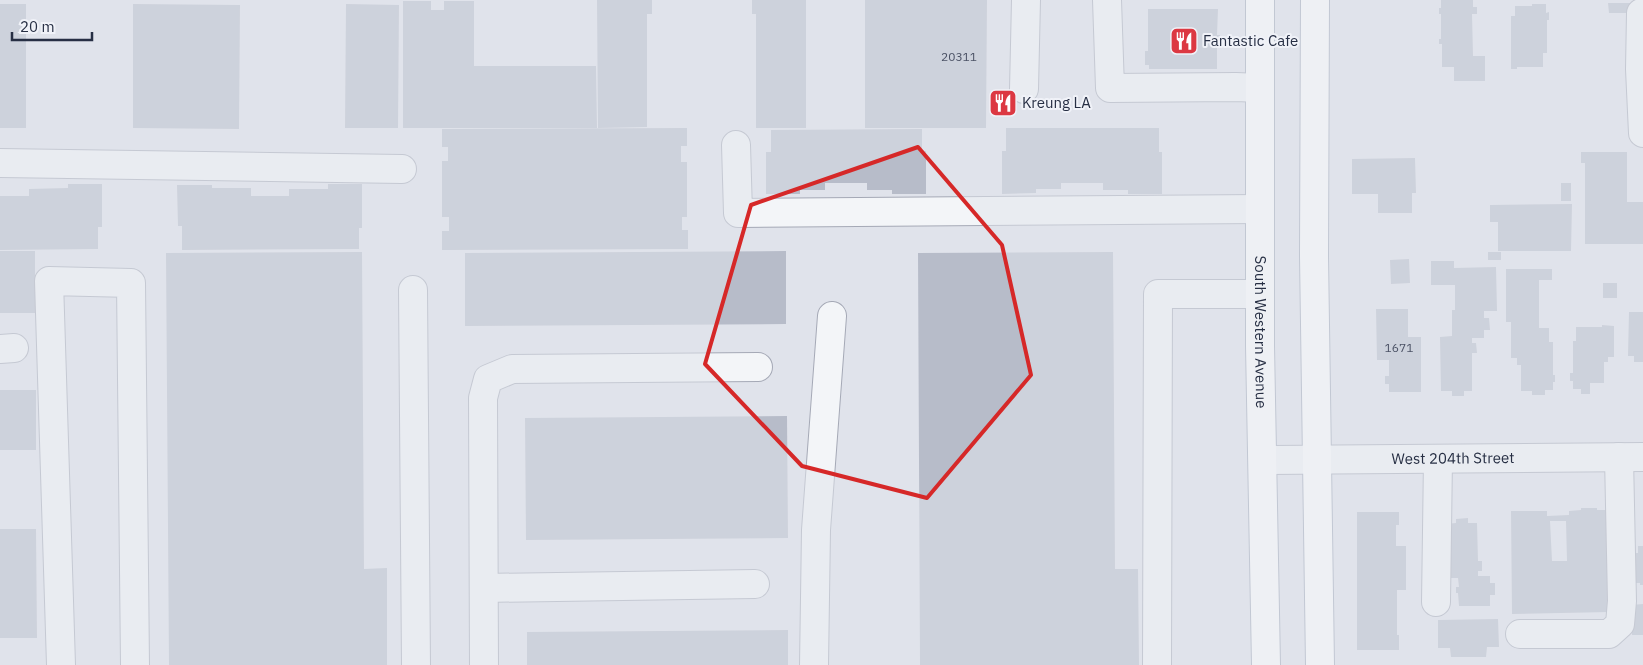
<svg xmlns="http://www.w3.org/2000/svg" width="1643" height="665" viewBox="0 0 1643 665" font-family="'IBM Plex Sans',sans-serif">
<rect width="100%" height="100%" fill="#e0e3eb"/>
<g fill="#b7bcc9" fill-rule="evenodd">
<path d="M597 0H652V14H647V127L598 128Z"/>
<path d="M752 0H806V128H756V14H752Z"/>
<path d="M865 0H987L986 128H865Z"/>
<path d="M1441 0H1473V7H1477V14H1472L1473 56H1485V81H1454V67H1442V44H1439V39H1441V14H1439V8H1441Z"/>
<path d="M403 1H431V10H444V1H474V66H596L597 128H403Z"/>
<path d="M1608 3H1643V13H1609Z"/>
<rect x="0" y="4" width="26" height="124"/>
<path d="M133 4 240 5 239 129 133 128Z"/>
<path d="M346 4 399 5 398 128H345Z"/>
<path d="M1532 4H1546V13L1549 12V20H1547V53H1543V67H1517V69H1511V16H1515V6H1532Z"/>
<path d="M1148 9H1218L1217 35H1220V46H1217V69H1149V65H1145V51H1148Z"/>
<path d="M687 128V146H681V162H687V217H682V230H688V249L442 250V231H449V217H442V161H448V147H442V129Z"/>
<path d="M1006 128H1159V152H1162V194H1128V190H1103V183H1061V189H1036V193L1002 194V151H1006Z"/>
<path d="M922 129V151H926V194H892V190H867V183H825V190H800V194H766V152H771V130Z"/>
<path d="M1581 152H1627V202H1643V244H1585V163H1581Z"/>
<path d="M1415 158 1416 193H1412V213H1378V194H1352V159Z"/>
<rect x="1561" y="183" width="10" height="18"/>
<path d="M68 184H102V227H98V249L0 250V196H29V189L68 188Z"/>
<path d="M328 184H362V228H359V249L182 250V226H178L177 185H212V188H251V196H289V189H328Z"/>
<path d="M1572 204 1571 251H1498V222H1490V205Z"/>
<rect x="0" y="251" width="35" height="62"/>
<path d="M786 251V324L465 326V253Z"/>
<path d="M362 252 364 569 387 568V665H169L166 253Z"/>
<path d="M1113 252 1115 569H1138L1139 665H920L918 253Z"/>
<rect x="1488" y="252" width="13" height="8"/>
<path d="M1409 259 1410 283 1391 284 1390 260Z"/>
<path d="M1431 261H1454V268L1496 267 1497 311H1484V318H1489L1490 330H1484V338H1472V343H1476L1477 353H1472V391H1464V396H1452V391H1441L1440 337 1452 336V310H1455V285H1431Z"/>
<path d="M1506 269H1552V280H1539V328H1549V342H1553V375H1555V382H1553V390H1545V395H1532V391H1521V365H1517V358H1511V322H1506Z"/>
<rect x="1603" y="283" width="14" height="15"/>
<path d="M1376 309H1408V337H1421V392H1389V384H1385V376H1389V360H1377Z"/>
<path d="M1629 312H1643V362H1634V356H1628Z"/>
<path d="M1602 325 1614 326V357H1608V362H1604V383H1590V394H1581V389H1573V381H1570V373H1573V341H1576V327H1602Z"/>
<rect x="0" y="390" width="36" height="60"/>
<path d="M787 416 788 538 526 540 525 418Z"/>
<path d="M1581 508H1597V510H1608L1610 612 1512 614 1511 511H1547V516L1569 515V511L1581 510ZM1550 521H1566L1567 561H1552Z"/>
<path d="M1357 512H1399V525H1396V546H1406V590H1397V635H1399V650H1357Z"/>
<path d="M1468 518V523H1477L1478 561H1482V571H1478V576H1490V583H1495V595H1490V606H1459L1458 593H1456V587H1459L1458 578H1446L1445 524 1456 523V519Z"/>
<path d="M0 529H36L37 638H0Z"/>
<path d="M1638 546H1643V585H1640V583H1633V553H1638Z"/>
<path d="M1643 604V635H1632L1631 605Z"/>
<path d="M1498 619 1499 647H1487L1486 657H1451L1450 648H1438V620Z"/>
<path d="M788 630V665H527V632Z"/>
</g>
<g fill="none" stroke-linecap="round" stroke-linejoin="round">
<defs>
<g id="minor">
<path d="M1107 0 1110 88 1236 87 1260 88"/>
<path d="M1641 13 1640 69 1643 133"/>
<path d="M1024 89 1026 0"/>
<path d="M736 145 738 213 1260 209"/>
<path d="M0 163 402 169"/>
<path d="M413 290 416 665"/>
<path d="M0 349 14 348"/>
<path id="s1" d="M1263 460 1643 457"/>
<path d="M484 588 755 584"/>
<path d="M1436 602 1438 459"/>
<path d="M1520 634H1609L1620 624 1622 601 1619 457"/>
<path d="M61 665 49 281 131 283 135 665"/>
<path d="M484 665 483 398 488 379 512 369 758 367"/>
<path d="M814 665 816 530 832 316"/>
<path d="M1157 665 1158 294H1260"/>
</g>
<g id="major">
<path id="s2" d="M1260 0V346L1266 665"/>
<path d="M1315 0 1314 256 1320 665"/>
</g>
</defs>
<use href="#minor" stroke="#a5a9b6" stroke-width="30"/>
<use href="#major" stroke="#9ea6b7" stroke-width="30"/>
<use href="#minor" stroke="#f3f5f8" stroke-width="28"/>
<use href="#major" stroke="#fff" stroke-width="28"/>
</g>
<path d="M0 0H1643V665H0ZM918 147 1002 245 1031 375 927 498 802 466 705 364 751 205Z" fill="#e0e3eb" fill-opacity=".55" fill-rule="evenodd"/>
<path fill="none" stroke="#d62828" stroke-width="4" stroke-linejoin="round" d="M918 147 1002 245 1031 375 927 498 802 466 705 364 751 205Z"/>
<defs>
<symbol id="restaurant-square" viewBox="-11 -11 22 22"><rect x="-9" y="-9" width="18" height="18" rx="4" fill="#dc3842" stroke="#f0f2f8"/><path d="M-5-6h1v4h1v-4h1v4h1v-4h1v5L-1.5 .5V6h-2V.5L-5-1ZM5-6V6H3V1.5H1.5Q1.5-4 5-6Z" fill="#fff"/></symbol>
</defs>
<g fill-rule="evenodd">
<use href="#restaurant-square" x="1168" y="25" width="32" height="32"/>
<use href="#restaurant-square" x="987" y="87" width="32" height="32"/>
</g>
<g text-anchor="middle" stroke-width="4" stroke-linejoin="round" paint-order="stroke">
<g font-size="12" fill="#4b5265">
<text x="959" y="61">20311</text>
<text x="1399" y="352">1671</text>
</g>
<g font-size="15" fill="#272f44" stroke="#f0f2f8" text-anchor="start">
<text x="1203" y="46">Fantastic Cafe</text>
<text x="1022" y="108">Kreung LA</text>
</g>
<g font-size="15" fill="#272f44" stroke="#f0f2f8">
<text dy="5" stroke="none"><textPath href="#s2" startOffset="332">South Western Avenue</textPath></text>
<text dy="5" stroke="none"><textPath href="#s1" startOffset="190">West 204th Street</textPath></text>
</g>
</g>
<path d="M12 32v8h80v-8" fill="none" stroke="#272f44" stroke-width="2.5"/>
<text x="20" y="32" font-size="15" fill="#272f44" stroke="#f0f2f8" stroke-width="4" paint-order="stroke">20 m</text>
</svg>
